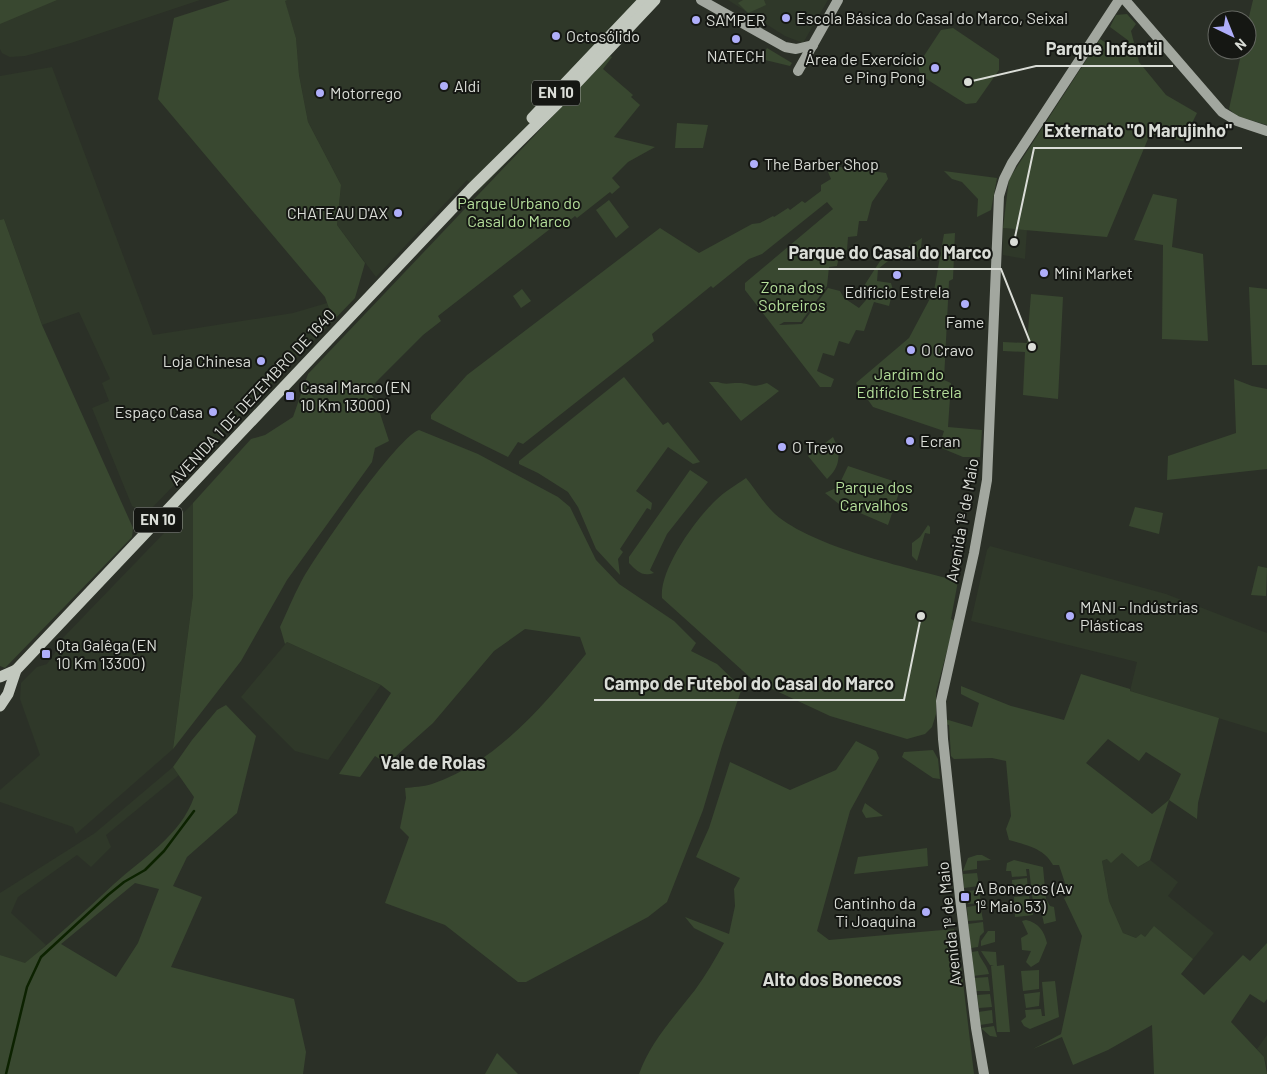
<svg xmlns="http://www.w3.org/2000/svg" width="1267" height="1074" viewBox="0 0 1267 1074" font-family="Barlow,sans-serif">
<rect width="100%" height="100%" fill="#2b3027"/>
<g fill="#2f3829">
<path d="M0 0H200L71 43 25 56 10 57 2 53 0 49Z"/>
<path d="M284 0H648L546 121 479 192 467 180 376 277 337 225 341 185 308 122 299 75 296 38Z"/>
<path d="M728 0H828L803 43 785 36Z"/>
<path d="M52 67 153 335 293 313 327 303 332 317 330 324 150 510 144 512 132 506 92 408 109 401 102 383 110 379 79 312 42 325 4 219 0 220V76Z"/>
<path d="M1003 228 1027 230 1025 259 1003 255Z"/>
<path d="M193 503V595L173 749 76 834 73 827 0 802V790L40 755 20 699 21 683 37 667 47 664 57 650 60 641Z"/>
<path d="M990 546 1166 594 1267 633V733L1130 691 1137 662 971 621 987 550Z"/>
<path d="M287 642 381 685 328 760 295 751 241 697Z"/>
<path d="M173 767 179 775 106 835 111 847 91 867 77 855 18 897 11 913 46 945 25 964 0 955V893L95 833Z"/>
<path d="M1122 853 1138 867 1150 860 1178 882 1168 896 1214 933 1193 959 1154 927 1145 937 1136 938 1123 933 1109 901 1102 861Z"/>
<path d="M1267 1035V1067L1264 1057 1257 1049Z"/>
</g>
<g fill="#394830" fill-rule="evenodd">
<path d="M0 0H57L0 24Z"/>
<path d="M230 0H287L285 1 296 38 299 75 308 122 341 185 337 225 365 263 355 298 330 324 332 317 325 297 158 99 174 18Z"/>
<path d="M743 0H764L766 5 748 13 738 3Z"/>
<path d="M1253 0H1267V125L1237 116 1229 109 1242 50H1247V25Z"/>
<path d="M1127 14 1136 24 1131 31 1139 62 1166 95 1197 113 1183 141 1150 134 1107 237 1003 228 1009 179 1100 39 1121 53 1129 41 1110 27 1116 15Z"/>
<path d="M953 28 999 59V70L976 103 966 104 920 75 918 65 941 30Z"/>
<path d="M767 48 792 63 790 66 761 59Z"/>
<path d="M610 56 612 57 603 69 633 95 631 97 640 105 614 137 655 147 628 162 612 178 620 187 612 194 610 192 577 218 575 216 563 226 559 222 438 316 441 321 423 335 368 390 376 401 389 441 375 448 372 462 287 580 241 661 173 749 193 595V503L251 439 265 435 293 417 308 374Z"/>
<path d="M677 123 708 125 703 148H675Z"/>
<path d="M825 165 886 173 888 179 872 202 867 221H859L857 236 848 237 847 250 840 252 837 266 829 267 827 286 801 322H784L779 325 802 324 828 288 840 291 844 298 859 308 866 300 862 289 882 258 888 261 878 269 877 281 891 283 893 290 889 306 874 302 864 331 856 330 849 344 839 341 834 356 823 353 817 371 834 379 831 387H820L745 290V283L833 209 827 202 762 254 749 259 713 288 711 286 652 334 654 341 523 444 518 442 508 457 431 419V415L467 375 660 228 699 253 752 224 760 223 773 216 774 217 788 208 790 210 802 201 805 203 821 191V185L831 179Z"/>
<path d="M944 171 997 178 991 210 977 217 978 199 962 182 952 179Z"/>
<path d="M1153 194 1177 199 1172 247 1203 254 1208 341 1162 339 1163 245 1134 240Z"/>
<path d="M609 200 629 227 616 238 596 210Z"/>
<path d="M4 219 42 325 133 528 132 537 5 668 0 666V220Z"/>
<path d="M955 233 953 279 949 281 944 380 951 383 948 427 982 430 980 457H963L939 447 944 431 873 407 856 383 909 338 934 291 944 234Z"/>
<path d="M922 238 920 258 905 253 896 260 894 256Z"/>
<path d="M1249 287 1267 289V365H1252Z"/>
<path d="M522 289 531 301 521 308 513 296Z"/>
<path d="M1031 294 1063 297 1058 399 1023 395 1025 352 1003 351V342L1027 343Z"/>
<path d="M624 377 663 425 668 422 700 462 693 464 668 447 636 491 652 503 651 510 647 508 620 549 623 552 618 559 620 575 596 549 578 507 568 492 538 473 519 464V461Z"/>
<path d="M1234 379 1252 386 1267 389V469L1167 480 1168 456 1236 433Z"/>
<path d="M718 382C725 385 730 383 738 383 752 383 749 389 767 383L779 391 741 421 709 382Z"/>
<path d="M419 430 478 454 558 497 570 507 596 560 619 584 674 621 696 643 691 651 717 664 742 688 722 746 703 810 667 902 648 917 526 982H518L445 925 385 903 409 837 400 828 406 798 405 788C413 787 423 787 432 784 497 762 544 705 586 654L580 637 525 629 494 651 433 723 387 764 375 756 360 777 339 774 391 693 381 685 287 642 285 644 280 627C287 612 293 597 301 582 314 557 397 437 419 430Z"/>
<path d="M833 437C841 453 841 466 827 479L808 456Z"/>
<path d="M848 466 902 484 888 525 839 504 825 493 838 487Z"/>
<path d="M690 470 708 482 667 534 650 570 654 573C642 577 637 571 629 563V557Z"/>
<path d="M746 478C755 489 764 504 775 514 814 548 906 567 958 581L951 619 955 621 936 692V714L932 727 925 734 907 739 830 716 753 680 662 598C659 570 695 520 715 501 724 492 736 485 746 478Z"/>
<path d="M1135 507 1163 513 1159 534 1129 526Z"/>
<path d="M928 525 930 527V534L925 533 917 561 912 556V543L920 537Z"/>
<path d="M1258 566 1267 568 1266 596 1251 595Z"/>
<path d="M1081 674 1130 689V691L1219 718 1198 803 1197 819 1169 800 1150 860 1138 867 1122 853 1111 863 1107 859 1102 861 1109 901 1123 933 1136 938 1141 934 1145 937 1154 926 1193 959 1181 974 1204 995 1243 955 1250 961 1267 943V999L1264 1003 1250 994 1231 1022 1264 1057 1267 1074H1154L1152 1025 1108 1050 1073 1065 1062 1037 1033 1049 1061 1034 1082 936 1064 898 1069 895 1059 865H1053C1044 848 1026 845 1009 840L1006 829 1011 816 1006 761 992 758 954 759 951 756 949 725 945 724V719L972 727 979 703 961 694V686L1011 706 1064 720ZM1108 739 1139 761 1146 752 1181 774 1169 800 1152 814 1086 763Z"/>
<path d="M226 705 256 736 237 813 187 857 173 886 202 897 171 967 294 999 306 1052 303 1074H0V955L25 963C56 938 85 911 114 884 143 858 181 835 194 797L173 767 192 740 217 710ZM135 883 159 889 138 943 116 977 61 944Z"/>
<path d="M856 741 876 751 879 758 850 811 817 931 829 940 954 929 960 957 974 1074H639C651 1041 674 1017 695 990 706 975 715 959 724 943L694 928 685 917 729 934 735 906 734 889 740 878 696 857 709 828 730 762 790 790 836 770Z"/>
<path d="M933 750 938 759 940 779 933 778 902 757 904 752Z"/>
<path d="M865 803 883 816 866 818 862 811Z"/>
<path d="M927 848 928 866 854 874 858 857Z"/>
<path d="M977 855H982L991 860 977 861V869L963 871 968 858Z"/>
<path d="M1014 860 1043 867 1046 899 1050 906 1054 907 1056 921 1044 924 1039 901 1033 902 1029 869H1026L1027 876 1012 877 1011 871H1006L1007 863Z"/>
<path d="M977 873 979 886 964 888 963 874Z"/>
<path d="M1027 878 1028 892 1013 894 1012 880Z"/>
<path d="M979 890 981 903 968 904 967 891Z"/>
<path d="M1029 896 1033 915 1015 917 1014 897Z"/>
<path d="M980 905 983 920 968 921 967 907Z"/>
<path d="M1026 920C1039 923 1044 931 1047 943L1039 962 1031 967 1026 962 1031 951 1022 950 1021 938 1028 934 1022 921Z"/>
<path d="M983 922 984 932 980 936 978 947 971 948 968 924Z"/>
<path d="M988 931H995V942L981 946V941Z"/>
<path d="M978 951C980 960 987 964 989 974L973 976 972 952Z"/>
<path d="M981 951 996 952 997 966 1004 965 1010 1032H997L991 966H994L990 965Z"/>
<path d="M1039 970V989L1023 991 1021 971Z"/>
<path d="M988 977 990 991H976L974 978Z"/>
<path d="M1055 981 1059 1017 1030 1029 1024 1026 1021 1021 1026 1017 1025 1010 1041 1009 1042 1016H1045L1042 982Z"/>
<path d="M1040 992 1039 1006 1026 1008 1024 994Z"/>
<path d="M990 994 992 1007 979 1008 977 995Z"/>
<path d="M992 1010 993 1023 980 1025 978 1012Z"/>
<path d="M994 1026 997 1037 990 1036 981 1028Z"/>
<path d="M497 1053 518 1074H485Z"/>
</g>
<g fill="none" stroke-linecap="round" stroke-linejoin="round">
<path stroke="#0c2200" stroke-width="2.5" d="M6 1074 27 987 41 957 108 895 124 882 145 870 164 851 194 811"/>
<g stroke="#a2a79f" stroke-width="10">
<path d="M701 0 785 47 796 49 813 45"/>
<path d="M1125 0 1222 112 1237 121 1267 131"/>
<path d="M798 71 838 0"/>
<path d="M984 1074 976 1028 960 898 943 739 941 701 974 553 987 480 999 196 1004 179 1012 163 1119 0"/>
</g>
<g stroke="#c2c8be" stroke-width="11">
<path d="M532 118 644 0"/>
<path d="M0 677 16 670"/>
<path d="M0 706 8 694 16 670 471 189 558 103 655 0"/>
</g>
</g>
<g fill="#afaefa" stroke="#151713" stroke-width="2">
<circle cx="786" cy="18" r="5"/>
<circle cx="696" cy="20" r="5"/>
<circle cx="556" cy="36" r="5"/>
<circle cx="736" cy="39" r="5"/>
<circle cx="935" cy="68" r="5"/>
<circle cx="444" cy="86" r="5"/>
<circle cx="320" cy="93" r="5"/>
<circle cx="754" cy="164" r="5"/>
<circle cx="398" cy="213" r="5"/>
<circle cx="1044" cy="273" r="5"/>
<circle cx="897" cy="275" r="5"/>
<circle cx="965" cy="304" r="5"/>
<circle cx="911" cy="350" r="5"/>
<circle cx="261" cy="361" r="5"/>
<rect x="285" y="391" width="10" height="10" rx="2.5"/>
<circle cx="213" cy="412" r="5"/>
<circle cx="910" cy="441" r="5"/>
<circle cx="782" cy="447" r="5"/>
<circle cx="1070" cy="616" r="5"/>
<rect x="41" y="649" width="10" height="10" rx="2.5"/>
<rect x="960" y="892" width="10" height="10" rx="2.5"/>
<circle cx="926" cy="912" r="5"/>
</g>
<g text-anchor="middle" stroke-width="4" stroke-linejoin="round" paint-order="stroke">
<g fill="#151713" stroke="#9fa29c" stroke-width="1">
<rect x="532" y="80.5" width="48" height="25" rx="4"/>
<rect x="134" y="507.5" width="48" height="25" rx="4"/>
</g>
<g font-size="15" font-weight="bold" fill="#daddd7">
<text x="556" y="98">EN 10</text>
<text x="158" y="525">EN 10</text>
</g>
<g font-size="16" fill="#daddd7" stroke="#151713" text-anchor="start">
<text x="796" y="24">Escola Básica do Casal do Marco, Seixal</text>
<text x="706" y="26">SAMPER</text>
<text x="566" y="42">Octosólido</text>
<text x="736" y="62" text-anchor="middle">NATECH</text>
<text x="925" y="65" text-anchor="end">Área de Exercício<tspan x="925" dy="18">e Ping Pong</tspan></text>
<text x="454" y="92">Aldi</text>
<text x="330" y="99">Motorrego</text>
<text x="764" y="170">The Barber Shop</text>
<text x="388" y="219" text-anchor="end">CHATEAU D'AX</text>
<text x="1054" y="279">Mini Market</text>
<text x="897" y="298" text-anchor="middle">Edifício Estrela</text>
<text x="965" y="328" text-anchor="middle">Fame</text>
<text x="921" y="356">O Cravo</text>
<text x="251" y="367" text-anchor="end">Loja Chinesa</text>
<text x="300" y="393">Casal Marco (EN<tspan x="300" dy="18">10 Km 13000)</tspan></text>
<text x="203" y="418" text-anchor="end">Espaço Casa</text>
<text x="920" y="447">Ecran</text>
<text x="792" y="453">O Trevo</text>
<text x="1080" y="613">MANI - Indústrias<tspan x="1080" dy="18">Plásticas</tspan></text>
<text x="56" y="651">Qta Galêga (EN<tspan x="56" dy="18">10 Km 13300)</tspan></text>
<text x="975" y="894">A Bonecos (Av<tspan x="975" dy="18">1º Maio 53)</tspan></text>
<text x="916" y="909" text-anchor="end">Cantinho da<tspan x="916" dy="18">Ti Joaquina</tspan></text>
</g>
<g font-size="16" fill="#b5df9b" stroke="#151713">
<text x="519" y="209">Parque Urbano do<tspan x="519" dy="18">Casal do Marco</tspan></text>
<text x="792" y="293">Zona dos<tspan x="792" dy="18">Sobreiros</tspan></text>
<text x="909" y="380">Jardim do<tspan x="909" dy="18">Edifício Estrela</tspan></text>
<text x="874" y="493">Parque dos<tspan x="874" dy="18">Carvalhos</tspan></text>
</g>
<g font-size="16" fill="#daddd7" stroke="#151713">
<text transform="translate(252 397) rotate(-47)" y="6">AVENIDA 1 DE DEZEMBRO DE 1640</text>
<text transform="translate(962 520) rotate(-80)" y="6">Avenida 1º de Maio</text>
<text transform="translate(949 924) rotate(-96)" y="6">Avenida 1º de Maio</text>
</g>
<g font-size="18" font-weight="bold" fill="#daddd7" stroke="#151713">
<text x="433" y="769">Vale de Rolas</text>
<text x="832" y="986">Alto dos Bonecos</text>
</g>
</g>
<path fill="none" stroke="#daddd7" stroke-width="2" d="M968 82L1036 66H1173M1014 242L1034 148H1242M1032 347L1001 269H778M921 616L904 700H594"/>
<g fill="#daddd7" stroke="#151713" stroke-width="2">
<circle cx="968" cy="82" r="5"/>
<circle cx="1014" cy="242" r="5"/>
<circle cx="1032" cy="347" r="5"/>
<circle cx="921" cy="616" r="5"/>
</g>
<g font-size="18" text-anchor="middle" font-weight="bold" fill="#daddd7" stroke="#151713" stroke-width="4" stroke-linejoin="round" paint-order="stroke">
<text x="1104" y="55">Parque Infantil</text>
<text x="1138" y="137">Externato "O Marujinho"</text>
<text x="890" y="259">Parque do Casal do Marco</text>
<text x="749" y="690">Campo de Futebol do Casal do Marco</text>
</g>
<g transform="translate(1232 35) rotate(137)"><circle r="24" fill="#151713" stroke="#646661"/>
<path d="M0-4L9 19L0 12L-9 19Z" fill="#afaefa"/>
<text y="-8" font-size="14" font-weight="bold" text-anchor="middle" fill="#daddd7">N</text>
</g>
</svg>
